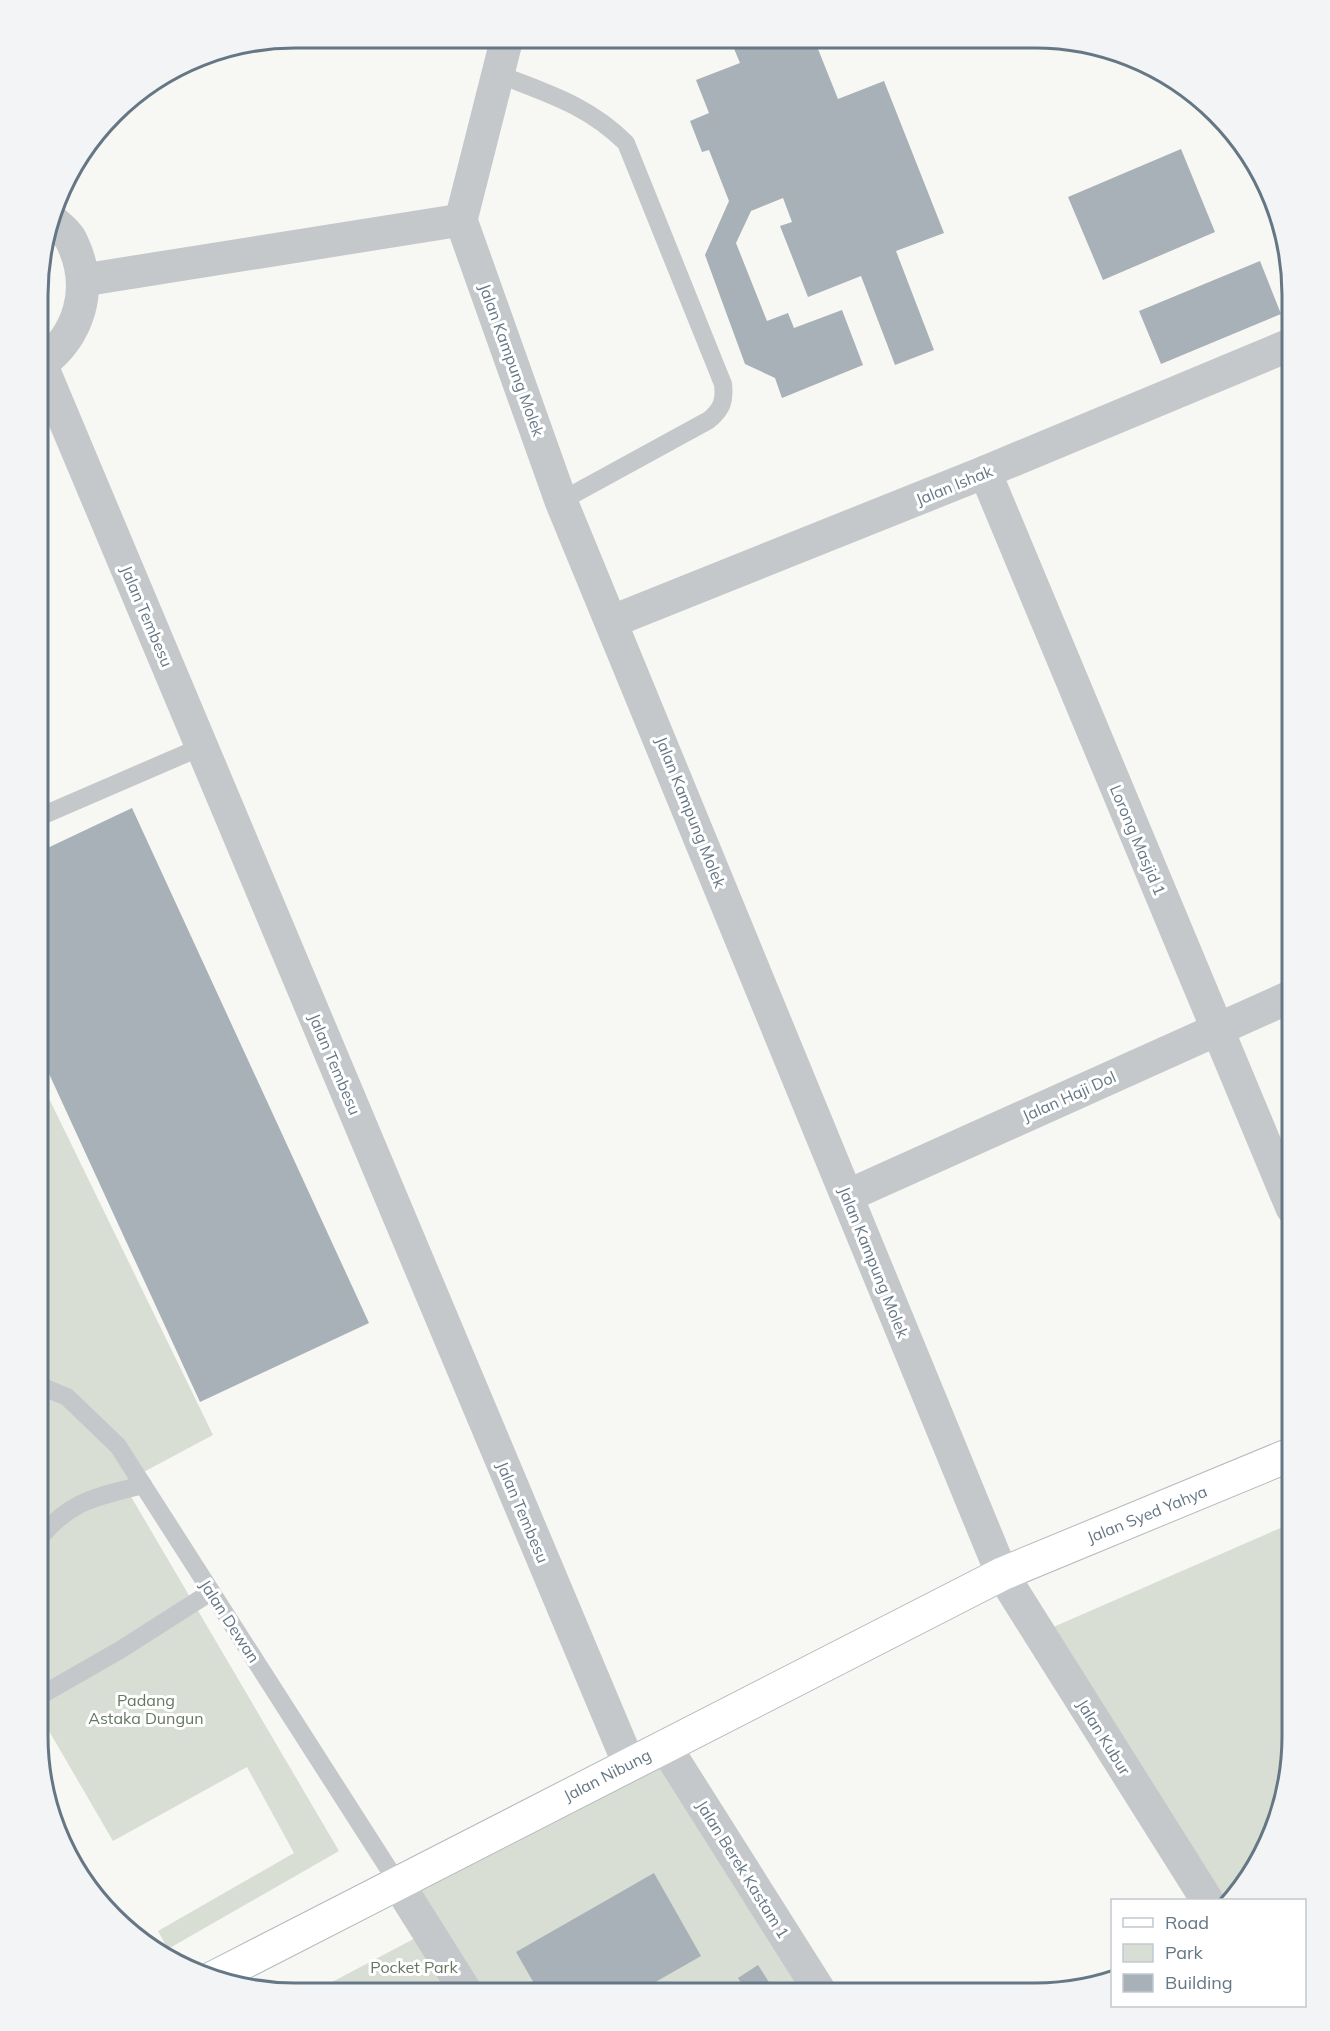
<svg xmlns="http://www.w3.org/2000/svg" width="1330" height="2031" viewBox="0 0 1330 2031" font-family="Mulish,sans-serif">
<rect width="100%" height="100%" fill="#f7f7f3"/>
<g fill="#d8ded4">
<path d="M39 1078 213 1435 123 1483 339 1851 168 1949 158 1931 294 1853 247 1767 113 1841 38 1712Z"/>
<path d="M1292 1523V1753L1279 1819 1249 1879 1230 1900H1220L1051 1628Z"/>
<path d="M665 1746 819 1993 466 1992 397 1882Z"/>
<path d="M423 1934 460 1992 315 1991Z"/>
</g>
<g fill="#a8b1b7">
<path d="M730 39H814L838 99 884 81 944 233 896 251 934 350 895 365 861 276 808 297 780 226 792 222 783 198 751 211 736 243 767 321 788 313 794 328 842 310 863 365 782 398 775 378 745 364 705 255 729 201 709 150 702 152 690 121 709 113 696 80 740 63Z"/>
<path d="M1181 149 1215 232 1103 280 1068 197Z"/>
<path d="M1260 261 1281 314 1161 364 1139 311Z"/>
<path d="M132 808 369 1323 200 1402 39 1052V852Z"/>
<path d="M654 1873 701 1956 638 1992H539L516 1952Z"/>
<path d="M758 1965 776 1993H748L738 1978Z"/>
</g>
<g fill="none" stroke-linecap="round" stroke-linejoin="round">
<defs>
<path id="secondary" d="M213 1978 1002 1574 1292 1454"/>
</defs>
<use href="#secondary" stroke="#b4babe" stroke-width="35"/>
<g stroke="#c4c8cb" stroke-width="18">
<path d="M498 74C546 93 588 105 626 143L723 384C725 401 722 409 709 420L561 501"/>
<path d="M39 817 201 747"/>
<path d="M38 1385 67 1397 118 1446 397 1882"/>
<path d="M38 1540C70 1500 96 1497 143 1485"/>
<path d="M38 1697 120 1650 211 1592"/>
</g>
<g stroke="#c4c8cb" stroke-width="33">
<path d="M507 38 461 220 561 501 1002 1574 1207 1900"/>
<path d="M84 280 461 220"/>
<path d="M985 472 1292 1208"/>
<path d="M613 621 985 472 1292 344"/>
<path d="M847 1196 1292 996"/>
<path d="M665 1746 821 1993"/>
<path d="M397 1882 466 1992"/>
</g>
<g stroke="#c4c8cb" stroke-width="33">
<path d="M41 364 629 1764"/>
<path d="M40 365C80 335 94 288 72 242 69 234 59 227 53 221"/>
</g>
<use href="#secondary" stroke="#fff" stroke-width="33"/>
</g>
<g text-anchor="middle" stroke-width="6" stroke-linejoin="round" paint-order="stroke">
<g font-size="16" fill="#657785" stroke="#fff">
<text transform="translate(512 360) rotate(70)" y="6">Jalan Kampung Molek</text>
<text transform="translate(954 485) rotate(-22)" y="6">Jalan Ishak</text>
<text transform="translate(147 616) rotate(67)" y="6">Jalan Tembesu</text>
<text transform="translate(691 812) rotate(68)" y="6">Jalan Kampung Molek</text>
<text transform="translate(1138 840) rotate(67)" y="6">Lorong Masjid 1</text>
<text transform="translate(335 1064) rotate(67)" y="6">Jalan Tembesu</text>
<text transform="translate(1069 1096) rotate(-24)" y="6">Jalan Haji Dol</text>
<text transform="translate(874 1262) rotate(68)" y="6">Jalan Kampung Molek</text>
<text transform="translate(523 1512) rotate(67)" y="6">Jalan Tembesu</text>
<text transform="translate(1147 1514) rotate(-22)" y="6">Jalan Syed Yahya</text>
<text transform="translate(230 1621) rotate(57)" y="6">Jalan Dewan</text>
<text transform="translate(1104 1737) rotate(58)" y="6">Jalan Kubur</text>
<text transform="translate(607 1775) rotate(-27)" y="6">Jalan Nibung</text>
<text transform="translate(743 1869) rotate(58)" y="6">Jalan Berek Kastam 1</text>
</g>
<g font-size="16" fill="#657760" stroke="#fff">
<text x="146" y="1706">Padang<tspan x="146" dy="18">Astaka Dungun</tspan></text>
<text x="414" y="1973">Pocket Park</text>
</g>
</g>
<path d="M0 0H1330V2031H0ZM295 48H1035A247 247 0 0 1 1282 295V1736A247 247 0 0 1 1035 1983H295A247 247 0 0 1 48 1736V295A247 247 0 0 1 295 48Z" fill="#f3f4f5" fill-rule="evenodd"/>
<path fill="none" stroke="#657785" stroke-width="3" d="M295 48H1035A247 247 0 0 1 1282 295V1736A247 247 0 0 1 1035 1983H295A247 247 0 0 1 48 1736V295A247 247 0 0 1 295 48Z"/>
<rect x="1111" y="1899" width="195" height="108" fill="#ffffff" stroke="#c1c9ce" stroke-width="1.5"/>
<rect x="1123" y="1918" width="30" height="9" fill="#ffffff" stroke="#c1c9ce" stroke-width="1.5"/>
<text x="1165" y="1929" font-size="18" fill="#657785">Road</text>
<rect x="1123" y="1944" width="30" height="18" fill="#d8ded4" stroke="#c1c9ce" stroke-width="1.5"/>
<text x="1165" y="1959" font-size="18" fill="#657785">Park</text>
<rect x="1123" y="1974" width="30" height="18" fill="#a8b1b7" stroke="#c1c9ce" stroke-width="1.5"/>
<text x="1165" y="1989" font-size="18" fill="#657785">Building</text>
</svg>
